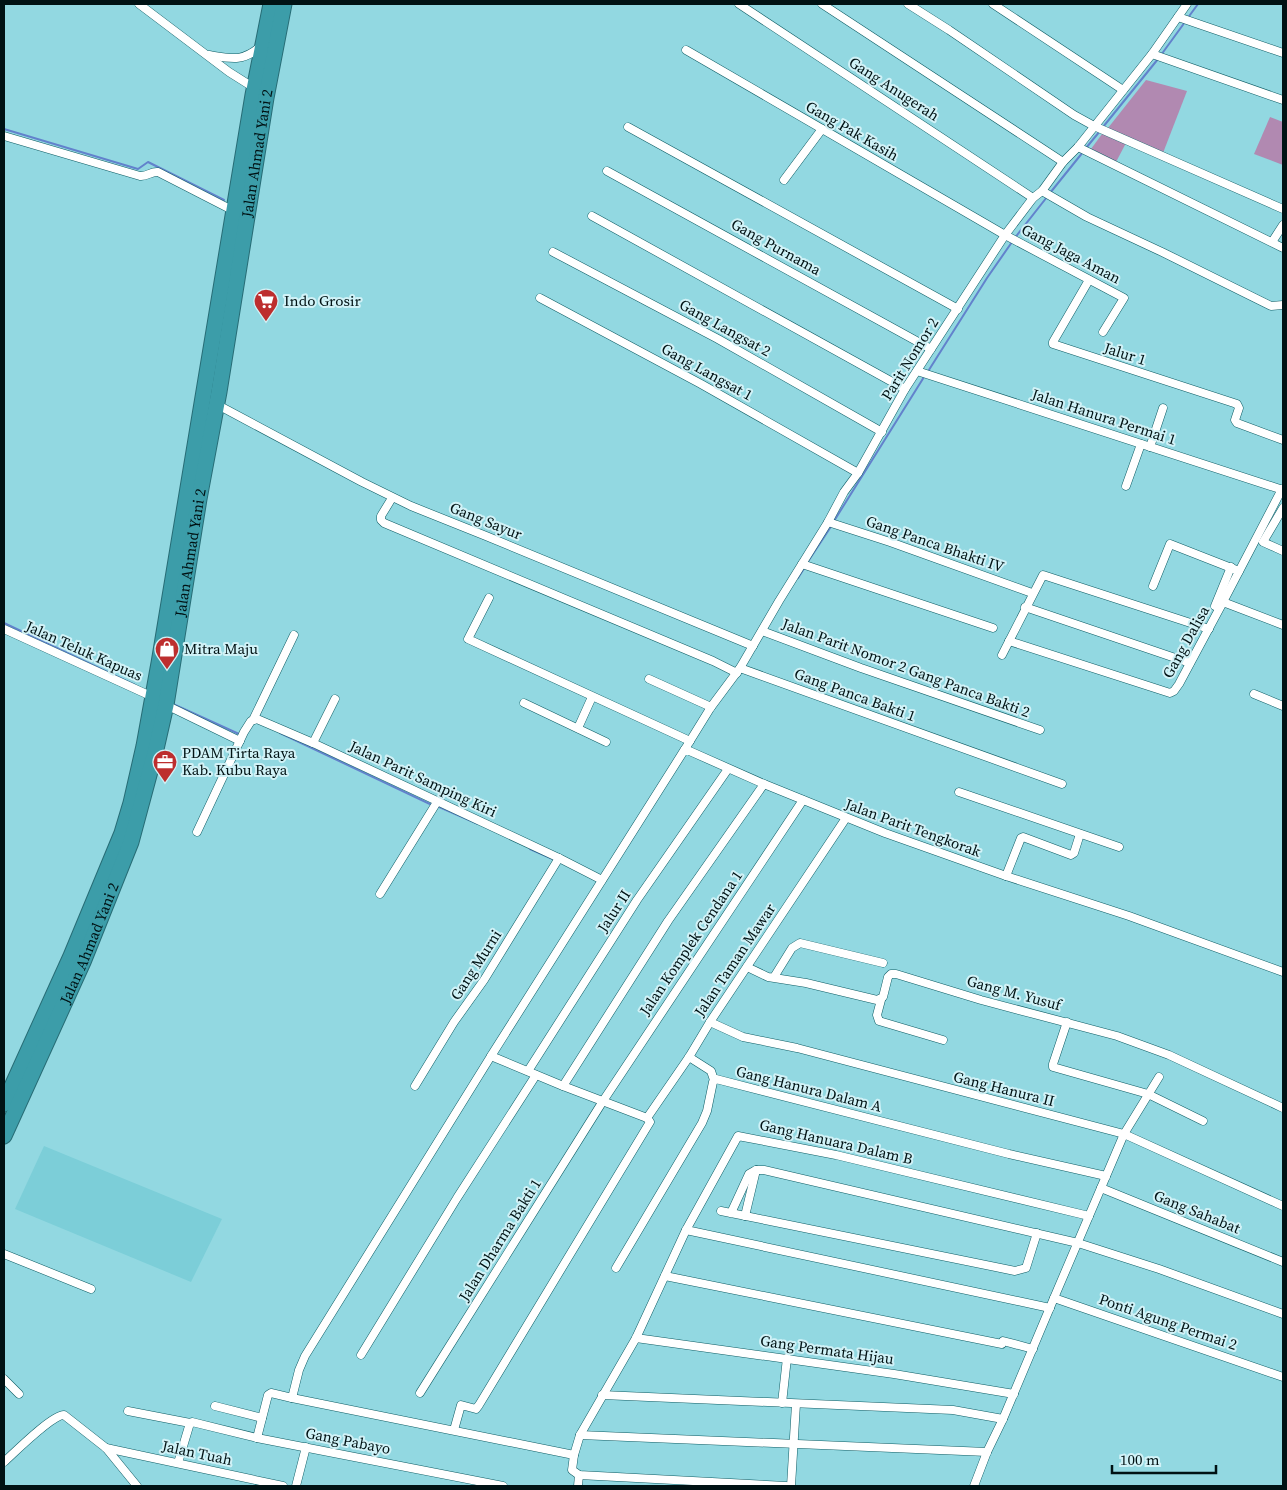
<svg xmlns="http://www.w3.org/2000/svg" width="1287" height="1490" viewBox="0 0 1287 1490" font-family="'Source Serif 4',serif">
<rect width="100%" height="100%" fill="#92d8e1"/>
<path fill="#7cced8" d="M44 1146 222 1219 191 1282 15 1209Z"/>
<g fill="#b189b1">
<path d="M1146 80 1187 91 1163 153 1108 128Z"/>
<path d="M1270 117 1283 122V165L1254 154Z"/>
<path d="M1102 134 1126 143 1116 162 1091 149Z"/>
</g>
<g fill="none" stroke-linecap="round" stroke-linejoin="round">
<g stroke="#6282cc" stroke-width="2">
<path d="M1187 19 1198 4"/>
<path d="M1161 55 1185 22"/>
<path d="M1103 127 1158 59"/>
<path d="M4 129 138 169 148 162 224 200"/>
<path d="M1086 148 1100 131"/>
<path d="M1050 193 1083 152"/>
<path d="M1014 239 1047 197"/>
<path d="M927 373 987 278 1012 242"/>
<path d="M834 521 924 377"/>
<path d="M807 563 832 525"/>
<path d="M798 578 805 567"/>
<path d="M4 623 135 685"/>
<path d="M173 704 239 734"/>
<path d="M280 733 432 805"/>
<path d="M437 806 478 824"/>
<path d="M530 849 555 860"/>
</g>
<defs>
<g id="street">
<path d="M139 4 229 72 256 89"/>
<path d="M739 4 1033 198"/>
<path d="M822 4 1063 162"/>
<path d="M908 4 949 30 1074 115 1094 126 1283 209"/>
<path d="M993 4 1123 90"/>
<path d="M1178 17 1283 53"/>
<path d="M686 50 1005 235 1124 298 1103 332"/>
<path d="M1152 54 1283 100"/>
<path d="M209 55C232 59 243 62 261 46"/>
<path d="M628 127 958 309"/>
<path d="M4 136 140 176C147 177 151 171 158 172L234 211"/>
<path d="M1078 147 1283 248"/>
<path d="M607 171 931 349"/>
<path d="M784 180 822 129"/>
<path d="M1042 191 1087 217 1162 252 1271 306 1283 305"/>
<path d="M592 216 905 389"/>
<path d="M1272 242 1283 225"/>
<path d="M553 252 718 339 882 432"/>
<path d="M1089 280 1053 342V344L1237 404 1239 408 1235 420 1237 423 1283 440"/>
<path d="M540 298 701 384 858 473"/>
<path d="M917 371 1283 490"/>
<path d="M216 404 362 482 411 506 486 536 753 646"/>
<path d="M1150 447 1163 408"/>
<path d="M1126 486 1141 444"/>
<path d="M392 498 381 516V520L384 523 713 661 737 673"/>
<path d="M1283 508 1263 542 1283 551"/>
<path d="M828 522 890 542 1032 593"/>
<path d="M802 564 993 628"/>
<path d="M1153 586 1170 544 1239 571"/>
<path d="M489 598 468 639 690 741"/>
<path d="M1223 602 1282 489"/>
<path d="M1215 606 1231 567"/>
<path d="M1025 607 1190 663"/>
<path d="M4 629 153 697"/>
<path d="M762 631 861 668 1040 730"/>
<path d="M1009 641 1170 693 1174 691 1179 684 1223 602 1283 625"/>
<path d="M1002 655 1043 575 1209 629"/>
<path d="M740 668 1062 784"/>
<path d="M649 679 711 707"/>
<path d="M1254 694 1283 706"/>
<path d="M524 703 606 742"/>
<path d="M166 705 240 741"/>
<path d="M253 720 294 635"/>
<path d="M578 728 592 697"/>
<path d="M313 743 335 699"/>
<path d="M685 749 711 707 740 668 779 601 828 522 844 492 858 473 905 389 1005 235 1033 198 1042 191 1063 162 1078 147 1152 54 1187 4"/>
<path d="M959 792 1119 847"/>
<path d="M197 832 244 732 251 721 257 719 313 743 559 858 602 880"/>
<path d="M1006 876 1021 838 1023 837 1071 855 1074 853 1080 834"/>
<path d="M380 894 437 802"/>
<path d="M747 967 768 977 806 983 877 1000 883 997 888 977 891 974H896L981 1000 1117 1036 1169 1055 1283 1108"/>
<path d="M774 977 792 948 800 943 883 963"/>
<path d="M881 1000 877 1015 879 1021 943 1040"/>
<path d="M710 1022 743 1037 797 1048 1124 1134 1283 1206"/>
<path d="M1067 1022 1053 1064V1067L1148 1094 1203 1121"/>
<path d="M689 1057 711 1071 714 1080"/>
<path d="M528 1071 637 900 728 769"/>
<path d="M415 1086 454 1022 484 980 559 858"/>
<path d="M563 1086 668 921 764 784"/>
<path d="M647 1118 689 1057 710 1022 846 818"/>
<path d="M1101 1188 1283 1262"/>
<path d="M721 1211 1015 1271 1026 1268 1037 1233"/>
<path d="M731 1213 749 1174 756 1170H764L1078 1243 1159 1269 1283 1314"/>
<path d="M745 1216 756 1170"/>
<path d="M686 1230 1050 1308"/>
<path d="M4 1254 91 1289"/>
<path d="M616 1268 702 1123 707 1111 713 1082 716 1079 1009 1154 1106 1176"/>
<path d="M665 1276 1002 1344 1003 1341 1033 1349"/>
<path d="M1054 1298 1124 1134 1159 1077"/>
<path d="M636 1338 894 1374 1014 1394"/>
<path d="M361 1355 457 1198 536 1075"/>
<path d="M4 1379 19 1394"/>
<path d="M420 1393 603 1101 803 800"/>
<path d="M602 1395 953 1410 1003 1419"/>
<path d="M292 1398 574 1455"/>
<path d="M782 1403 787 1358"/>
<path d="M215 1406 262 1418"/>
<path d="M128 1411 190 1423"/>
<path d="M454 1430 461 1405 476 1409 479 1405 650 1122 647 1118 563 1086 491 1056 685 749 764 784 885 833 1006 876 1129 916 1283 972"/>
<path d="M580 1435 987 1452"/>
<path d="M257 1438 268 1395 271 1393 292 1398 299 1370 305 1356 491 1056"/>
<path d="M106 1448 283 1486"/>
<path d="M4 1462C15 1452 52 1415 64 1415L106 1448 137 1486"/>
<path d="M178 1463 190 1423 192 1422 257 1438 503 1486"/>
<path d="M296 1486 306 1447"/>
<path d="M578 1486 579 1475"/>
<path d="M786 1486 579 1475 572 1470 574 1455 580 1435 636 1338 686 1230 738 1136 836 1155 1089 1216"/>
<path d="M791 1486 796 1404"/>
<path d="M974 1486 987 1452 1003 1419 1054 1298 1283 1377"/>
</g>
<g id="highway">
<path d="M4 1104 71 956 122 833 131 803 144 746 159 663 253 95 271 4"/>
<path id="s1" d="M4 1136 83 962 131 842 156 749 166 705 199 499 219 392 266 98 284 4"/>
</g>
</defs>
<use href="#street" stroke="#0e5d65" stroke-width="9"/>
<use href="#highway" stroke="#276c75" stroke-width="17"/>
<use href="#street" stroke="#fff" stroke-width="8"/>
<use href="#highway" stroke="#3c9da9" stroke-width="15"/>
</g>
<defs>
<symbol id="supermarket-pin" viewBox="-11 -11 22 30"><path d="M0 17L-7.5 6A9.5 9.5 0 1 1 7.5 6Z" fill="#bd2e2e" stroke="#d1f2f7"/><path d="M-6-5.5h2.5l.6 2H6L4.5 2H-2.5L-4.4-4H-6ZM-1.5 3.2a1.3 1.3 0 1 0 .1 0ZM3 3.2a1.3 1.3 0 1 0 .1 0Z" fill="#fff"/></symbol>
<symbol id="shop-pin" viewBox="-11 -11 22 30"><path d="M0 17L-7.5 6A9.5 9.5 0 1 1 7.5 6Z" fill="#bd2e2e" stroke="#d1f2f7"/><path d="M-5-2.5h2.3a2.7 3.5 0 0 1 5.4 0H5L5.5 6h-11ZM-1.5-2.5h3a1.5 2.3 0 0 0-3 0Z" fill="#fff"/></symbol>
<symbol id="office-pin" viewBox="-11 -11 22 30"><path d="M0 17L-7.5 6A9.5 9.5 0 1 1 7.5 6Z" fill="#bd2e2e" stroke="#d1f2f7"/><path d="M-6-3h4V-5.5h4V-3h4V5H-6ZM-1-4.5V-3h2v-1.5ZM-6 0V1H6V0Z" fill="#fff"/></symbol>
</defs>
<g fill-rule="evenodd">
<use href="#supermarket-pin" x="252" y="287" width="28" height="38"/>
<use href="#shop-pin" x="153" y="635" width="28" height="38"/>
<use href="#office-pin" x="151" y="748" width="28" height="38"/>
</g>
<g text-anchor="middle" stroke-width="4" stroke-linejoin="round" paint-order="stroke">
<g font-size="15" fill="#001214" stroke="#d1f2f7">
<text transform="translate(894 89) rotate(33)" y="5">Gang Anugerah</text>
<text transform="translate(852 131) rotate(30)" y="5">Gang Pak Kasih</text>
<text dy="5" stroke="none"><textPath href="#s1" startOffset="1021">Jalan Ahmad Yani 2</textPath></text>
<text transform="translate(776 247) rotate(29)" y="5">Gang Purnama</text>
<text transform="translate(1071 254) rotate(28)" y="5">Gang Jaga Aman</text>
<text transform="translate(725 328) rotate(29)" y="5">Gang Langsat 2</text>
<text transform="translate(1125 354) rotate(18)" y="5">Jalur 1</text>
<text transform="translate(910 359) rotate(-58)" y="5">Parit Nomor 2</text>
<text transform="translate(707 372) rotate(29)" y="5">Gang Langsat 1</text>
<text transform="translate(1104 417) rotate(18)" y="5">Jalan Hanura Permai 1</text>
<text transform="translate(486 521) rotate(22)" y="5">Gang Sayur</text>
<text transform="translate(935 544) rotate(19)" y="5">Gang Panca Bhakti IV</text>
<text dy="5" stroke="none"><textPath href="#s1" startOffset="616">Jalan Ahmad Yani 2</textPath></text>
<text transform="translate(1186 642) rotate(-61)" y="5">Gang Dalisa</text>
<text transform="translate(84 651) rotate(24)" y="5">Jalan Teluk Kapuas</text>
<text transform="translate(906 668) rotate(20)" y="5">Jalan Parit Nomor 2 Gang Panca Bakti 2</text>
<text transform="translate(855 695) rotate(20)" y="5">Gang Panca Bakti 1</text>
<text transform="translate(423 779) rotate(25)" y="5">Jalan Parit Samping Kiri</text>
<text transform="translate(913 828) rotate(20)" y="5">Jalan Parit Tengkorak</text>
<text transform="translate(614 911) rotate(-57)" y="5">Jalur II</text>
<text dy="5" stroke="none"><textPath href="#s1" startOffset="211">Jalan Ahmad Yani 2</textPath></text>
<text transform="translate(691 943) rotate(-56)" y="5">Jalan Komplek Cendana 1</text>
<text transform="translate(735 960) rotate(-56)" y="5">Jalan Taman Mawar</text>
<text transform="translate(476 965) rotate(-57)" y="5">Gang Murni</text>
<text transform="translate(1014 993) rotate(15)" y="5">Gang M. Yusuf</text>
<text transform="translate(809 1089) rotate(14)" y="5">Gang Hanura Dalam A</text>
<text transform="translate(1004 1089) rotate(14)" y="5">Gang Hanura II</text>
<text transform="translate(836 1142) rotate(13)" y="5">Gang Hanuara Dalam B</text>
<text transform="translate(1197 1212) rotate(22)" y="5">Gang Sahabat</text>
<text transform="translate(500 1240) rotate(-58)" y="5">Jalan Dharma Bakti 1</text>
<text transform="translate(1168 1322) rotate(19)" y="5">Ponti Agung Permai 2</text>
<text transform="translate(827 1350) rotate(8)" y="5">Gang Permata Hijau</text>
<text transform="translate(348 1441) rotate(11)" y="5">Gang Pabayo</text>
<text transform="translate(197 1453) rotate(12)" y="5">Jalan Tuah</text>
</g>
<g font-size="15" fill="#001214" stroke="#d1f2f7" text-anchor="start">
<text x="284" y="306">Indo Grosir</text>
<text x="184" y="654">Mitra Maju</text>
<text x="182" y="758">PDAM Tirta Raya<tspan x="182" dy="17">Kab. Kubu Raya</tspan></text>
</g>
</g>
<rect width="1287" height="1490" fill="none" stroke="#001214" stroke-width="10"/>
<path d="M1112 1465v8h104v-8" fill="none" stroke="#001214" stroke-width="2.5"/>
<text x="1120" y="1465" font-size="15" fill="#001214" stroke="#d1f2f7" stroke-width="4" paint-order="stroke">100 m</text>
</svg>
